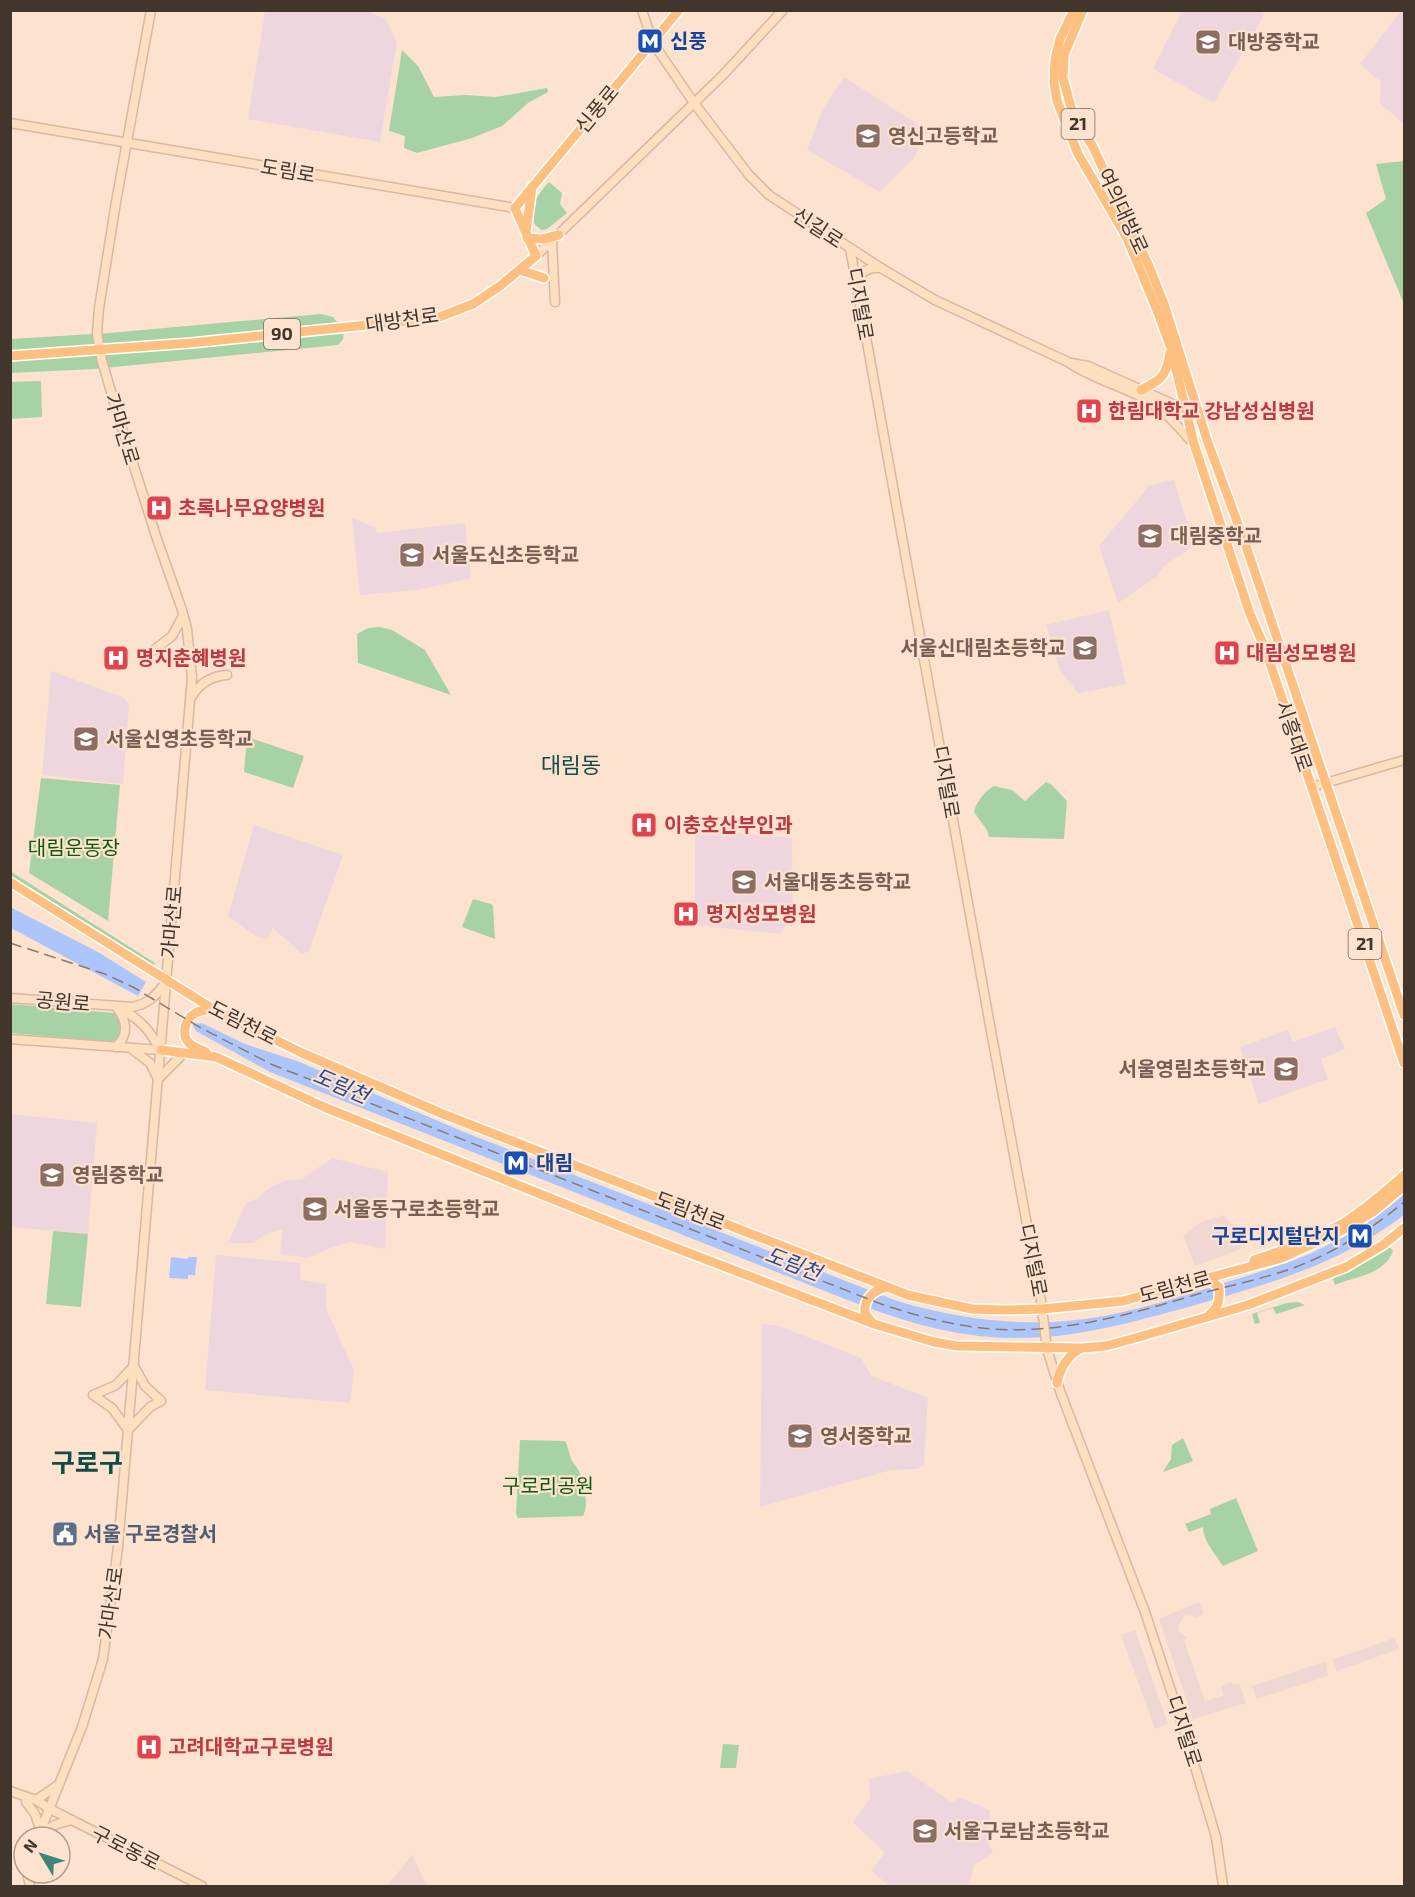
<svg xmlns="http://www.w3.org/2000/svg" width="1415" height="1897" viewBox="0 0 1415 1897" font-family="'Exo 2','Noto Sans KR',sans-serif">
<rect width="100%" height="100%" fill="#fde2cf"/>
<g fill="#f1d7d4">
<path d="M1224 1215 1233 1227 1243 1248 1195 1266 1183 1235 1201 1222Z"/>
<path d="M1199 1602 1204 1614 1197 1618 1189 1615 1184 1616 1178 1626 1180 1633 1187 1638 1184 1640 1205 1701 1224 1695 1221 1686 1231 1682 1233 1685 1239 1683 1246 1703 1193 1719 1159 1619Z"/>
<path d="M1135 1630 1168 1724 1155 1729 1121 1635Z"/>
<path d="M1394 1638 1399 1649 1337 1671 1332 1660Z"/>
<path d="M1326 1661 1328 1676 1257 1699 1252 1686Z"/>
<path d="M412 1855 427 1886H387Z"/>
</g>
<g fill="#efd6de">
<path d="M265 11H369L386 20 397 42 380 142 248 119Z"/>
<path d="M1182 11H1262L1264 15 1214 103 1153 69Z"/>
<path d="M1401 11H1404V124L1380 103 1381 82 1360 64Z"/>
<path d="M844 77 928 131 913 159 880 192 807 150 823 109Z"/>
<path d="M1174 480 1186 519 1191 527 1195 545 1163 567 1156 577 1118 603 1099 546 1150 485Z"/>
<path d="M352 518 376 528 377 533 465 523 471 578 418 590 360 595Z"/>
<path d="M1109 610 1126 684 1078 693 1060 670 1046 625Z"/>
<path d="M51 671 123 697 129 704 123 784 42 775Z"/>
<path d="M254 825 343 855 309 951 302 954 273 928 266 940 256 936 228 916Z"/>
<path d="M703 830 792 838 793 926H785L780 934 695 925V836Z"/>
<path d="M1335 1027 1345 1049 1321 1059 1328 1079 1259 1104 1240 1047 1288 1030 1293 1042Z"/>
<path d="M11 1114 97 1123 88 1234 11 1227Z"/>
<path d="M332 1158 388 1172 385 1249 350 1242 330 1248 308 1258 280 1254 283 1229 268 1233 253 1243H228L246 1203 256 1199 268 1189 284 1181 302 1179Z"/>
<path d="M216 1255 300 1263 301 1280 326 1284V1309L354 1370 350 1403 205 1390Z"/>
<path d="M762 1324 779 1326 861 1358 872 1376 928 1398 924 1465 917 1469 891 1470 760 1507Z"/>
<path d="M907 1771 951 1802 961 1798 990 1810 987 1840 993 1853 974 1865 969 1886H890L871 1871 885 1853 853 1822 870 1799 869 1779Z"/>
</g>
<g fill="#a7d2a5">
<path d="M402 50 418 66 434 97 466 95 496 97 547 88 548 92 528 103 502 126 472 138 417 153 404 148 405 136 389 131Z"/>
<path d="M1404 161V304L1366 213 1386 199 1376 164Z"/>
<path d="M549 182 562 193 560 204 567 213 547 229 542 230C520 218 538 194 549 182Z"/>
<path d="M321 314 333 317 344 331 343 339 338 345 94 369 11 373V339L109 333Z"/>
<path d="M41 381 42 417 11 419V382Z"/>
<path d="M380 627 392 630 425 650 451 695 358 663 357 634 368 628Z"/>
<path d="M247 737 304 756 293 788 244 772Z"/>
<path d="M41 778 120 785 108 921 29 873Z"/>
<path d="M1046 782 1052 785 1067 801 1064 839 989 837 987 830 974 812C976 802 985 791 994 786L1012 790 1025 801Z"/>
<path d="M10 871 155 963 152 968 11 880Z"/>
<path d="M473 899 491 904 493 906 495 939 462 927Z"/>
<path d="M10 1004 114 1013C121 1021 121 1028 118 1038L112 1042 11 1033Z"/>
<path d="M53 1231 88 1234 81 1307 46 1304Z"/>
<path d="M1388 1245 1393 1251C1384 1275 1356 1276 1335 1285L1332 1277Z"/>
<path d="M1298 1302 1305 1305 1276 1314 1273 1308 1257 1313 1260 1323 1255 1324 1252 1314 1287 1303Z"/>
<path d="M1183 1438 1193 1461 1163 1472 1171 1459 1172 1445Z"/>
<path d="M520 1440 565 1441C568 1446 569 1453 571 1459 573 1463 577 1467 579 1471 583 1482 590 1504 583 1516L518 1518 516 1514Z"/>
<path d="M1236 1498 1258 1551 1223 1566C1215 1554 1203 1541 1203 1527L1189 1532 1185 1524 1211 1514 1210 1509Z"/>
<path d="M723 1744 739 1745 736 1768H720Z"/>
</g>
<g fill="#acc6fb">
<path d="M10 907 98 952 146 982 138 996 11 928Z"/>
<path d="M202 1023 245 1044 297 1061 464 1132 897 1301C964 1321 1035 1329 1104 1316 1145 1308 1186 1295 1227 1282 1291 1263 1354 1240 1404 1194V1215C1338 1265 1271 1283 1192 1306 1133 1322 1075 1339 1013 1338 951 1337 902 1321 845 1299L270 1072 196 1031 192 1024Z"/>
<path d="M171 1257 187 1259 189 1257H197L195 1275H188V1279L169 1278Z"/>
</g>
<path fill="#fde2cf" d="M1404 1191V1194L1389 1207 1348 1234 1312 1253 1284 1264 1283 1262 1346 1233Z"/>
<g fill="none" stroke-linecap="round" stroke-linejoin="round">
<defs>
<g id="secondary">
<path d="M642 10 653 43 694 103 749 175 769 195 881 268 935 300 1068 362C1092 379 1120 385 1145 399 1165 410 1179 428 1194 444"/>
<path d="M10 123 515 208"/>
<path d="M552 241 555 302"/>
<path d="M850 248 991 1031 1041 1300 1047 1349 1060 1391 1145 1612 1184 1730 1216 1837 1223 1886"/>
<path d="M536 256 723 75 783 10"/>
<path d="M856 282C861 272 869 266 881 268"/>
<path d="M1071 363 1088 366 1184 409"/>
<path d="M154 650 172 636 183 616"/>
<path d="M192 696C200 683 212 676 227 675"/>
<path d="M1312 787 1404 760"/>
<path d="M10 998 132 1007C148 1004 156 996 165 983"/>
<path d="M118 1007C138 1018 150 1029 160 1050"/>
<path d="M10 1039 161 1050"/>
<path d="M116 1047C129 1035 127 1021 117 1008"/>
<path d="M133 1050 150 1063 158 1079 184 1053"/>
<path d="M134 1366 145 1386 161 1401 150 1407 128 1430 112 1408 93 1395 116 1385Z"/>
<path d="M10 1791 36 1800 50 1809 202 1886"/>
<path d="M36 1800 58 1785"/>
<path d="M26 1802 35 1814 41 1832 57 1824 72 1820"/>
<path d="M38 1837 82 1727 103 1659 118 1547 192 677 187 629 182 610 156 536 119 419 102 361 97 333 99 308 116 202 151 10"/>
<path d="M27 1873 30 1886"/>
</g>
<g id="primary">
<path d="M1074 10 1060 39 1055 59 1054 83 1057 101 1078 154 1127 238 1156 308 1171 348 1194 444 1250 614 1266 651 1404 1063"/>
<path d="M1083 10 1064 55 1063 78 1071 107 1076 122 1092 145 1148 264 1164 304 1208 443 1244 540 1404 1015"/>
<path d="M526 232 532 187"/>
<path d="M527 238 542 239 559 235"/>
<path d="M520 270 544 278"/>
<path d="M10 356 191 343 437 318 473 304 500 286 536 256 515 208 679 10"/>
<path d="M1141 390C1162 379 1166 377 1170 353"/>
<path d="M10 882 213 1009 302 1053 443 1114 908 1295 972 1309 1004 1310 1043 1309 1123 1301 1282 1258 1341 1231 1373 1212 1404 1186"/>
<path d="M161 1050 216 1057 324 1107 637 1233 874 1324 934 1342 957 1346 1083 1348 1106 1346 1139 1337 1248 1305 1346 1267 1383 1245 1404 1228"/>
<path d="M206 1052C200 1049 193 1047 189 1043 181 1035 185 1020 194 1014 199 1010 207 1010 213 1009"/>
<path d="M1254 1260C1284 1250 1317 1239 1345 1222 1366 1208 1385 1192 1404 1175"/>
<path d="M1204 1280 1212 1282 1219 1287C1220 1299 1219 1307 1209 1315"/>
<path d="M872 1322 865 1314C863 1298 874 1290 888 1287"/>
<path d="M1057 1383C1060 1369 1067 1356 1080 1349"/>
</g>
</defs>
<use href="#secondary" stroke="#d8b8a1" stroke-width="11"/>
<use href="#primary" stroke="#fff" stroke-width="12"/>
<use href="#secondary" stroke="#fee0c0" stroke-width="8"/>
<use href="#primary" stroke="#fdc080" stroke-width="9"/>
<path stroke="#8b796c" stroke-width="1.5" stroke-dasharray="12 6" stroke-linecap="butt" d="M10 943 105 974 133 987 201 1028 273 1065 881 1304C917 1316 954 1326 992 1329 1062 1334 1132 1314 1198 1294 1225 1287 1252 1281 1278 1273 1324 1259 1367 1233 1404 1202"/>
</g>
<defs>
<symbol id="metro-square" viewBox="-11 -11 22 22"><rect x="-9" y="-9" width="18" height="18" rx="4" fill="#1a4fb4" stroke="#fde2cf"/><path d="M-5.5 5V-5H-3L0 0L3-5H5.5V5H3V-.5L0 4L-3-.5V5Z" fill="#fff"/></symbol>
<symbol id="school-square" viewBox="-11 -11 22 22"><rect x="-9" y="-9" width="18" height="18" rx="4" fill="#8d6e63" stroke="#fde2cf"/><path d="M0-5L7-2L0 1L-7-2ZM-4 1L0 2.5L4 1V4Q0 6-4 4Z" fill="#fff"/></symbol>
<symbol id="hospital-square" viewBox="-11 -11 22 22"><rect x="-9" y="-9" width="18" height="18" rx="4" fill="#e0444e" stroke="#fde2cf"/><path d="M-5-5h3v3.5h4V-5h3V5h-3V1.5h-4V5h-3Z" fill="#fff"/></symbol>
<symbol id="civic-square" viewBox="-11 -11 22 22"><rect x="-9" y="-9" width="18" height="18" rx="4" fill="#5c6f8a" stroke="#fde2cf"/><path d="M-.6-6.5H3V-4.5H.6V-3L4-1V1h2V6H-6V1h2V-1L-.6-3ZM-1.2 2.5V6h2.4V2.5Z" fill="#fff"/></symbol>
</defs>
<g fill-rule="evenodd">
<use href="#metro-square" x="635" y="26" width="30" height="30"/>
<use href="#school-square" x="1193" y="27" width="30" height="30"/>
<use href="#school-square" x="853" y="121" width="30" height="30"/>
<use href="#hospital-square" x="1074" y="396" width="30" height="30"/>
<use href="#hospital-square" x="144" y="493" width="30" height="30"/>
<use href="#school-square" x="1135" y="521" width="30" height="30"/>
<use href="#school-square" x="397" y="540" width="30" height="30"/>
<use href="#school-square" x="1070" y="633" width="30" height="30"/>
<use href="#hospital-square" x="1212" y="638" width="30" height="30"/>
<use href="#hospital-square" x="101" y="643" width="30" height="30"/>
<use href="#school-square" x="71" y="724" width="30" height="30"/>
<use href="#hospital-square" x="629" y="810" width="30" height="30"/>
<use href="#school-square" x="729" y="867" width="30" height="30"/>
<use href="#hospital-square" x="671" y="899" width="30" height="30"/>
<use href="#school-square" x="1271" y="1054" width="30" height="30"/>
<use href="#metro-square" x="501" y="1148" width="30" height="30"/>
<use href="#school-square" x="37" y="1160" width="30" height="30"/>
<use href="#school-square" x="300" y="1194" width="30" height="30"/>
<use href="#metro-square" x="1345" y="1221" width="30" height="30"/>
<use href="#school-square" x="785" y="1421" width="30" height="30"/>
<use href="#civic-square" x="50" y="1519" width="30" height="30"/>
<use href="#hospital-square" x="134" y="1732" width="30" height="30"/>
<use href="#school-square" x="910" y="1816" width="30" height="30"/>
</g>
<g text-anchor="middle" stroke-width="4.5" stroke-linejoin="round" paint-order="stroke">
<g fill="#fde2cf" stroke="#7a695d" stroke-width="1.5">
<rect x="1061.5" y="109" width="33" height="30" rx="4.5"/>
<rect x="264" y="319" width="36" height="30" rx="4.5"/>
<rect x="1348.5" y="929" width="33" height="30" rx="4.5"/>
</g>
<g font-size="18" font-weight="bold" fill="#42352c">
<text x="1078" y="130">21</text>
<text x="282" y="340">90</text>
<text x="1365" y="950">21</text>
</g>
<g font-size="20" font-weight="bold" fill="#164399" stroke="#fde2cf" text-anchor="start">
<text x="670" y="48">신풍</text>
<text x="536" y="1170">대림</text>
<text x="1340" y="1243" text-anchor="end">구로디지털단지</text>
</g>
<g font-size="20" font-weight="bold" fill="#785e54" stroke="#fde2cf" text-anchor="start">
<text x="1228" y="49">대방중학교</text>
<text x="888" y="143">영신고등학교</text>
<text x="1170" y="543">대림중학교</text>
<text x="432" y="562">서울도신초등학교</text>
<text x="1066" y="655" text-anchor="end">서울신대림초등학교</text>
<text x="106" y="746">서울신영초등학교</text>
<text x="764" y="889">서울대동초등학교</text>
<text x="1266" y="1076" text-anchor="end">서울영림초등학교</text>
<text x="72" y="1182">영림중학교</text>
<text x="334" y="1216">서울동구로초등학교</text>
<text x="820" y="1443">영서중학교</text>
<text x="944" y="1838">서울구로남초등학교</text>
</g>
<g font-size="20" fill="#42352c" stroke="#fde2cf">
<text transform="translate(597 109) rotate(-50)" y="7">신풍로</text>
<text transform="translate(288 171) rotate(10)" y="7">도림로</text>
<text transform="translate(1123 211) rotate(65)" y="7">여의대방로</text>
<text transform="translate(818 228) rotate(33)" y="7">신길로</text>
<text transform="translate(860 304) rotate(80)" y="7">디지털로</text>
<text transform="translate(402 320) rotate(-8)" y="7">대방천로</text>
<text transform="translate(122 429) rotate(73)" y="7">가마산로</text>
<text transform="translate(1294 736) rotate(71)" y="7">시흥대로</text>
<text transform="translate(946 782) rotate(80)" y="7">디지털로</text>
<text transform="translate(172 922) rotate(-85)" y="7">가마산로</text>
<text transform="translate(63 1002) rotate(5)" y="7">공원로</text>
<text transform="translate(243 1023) rotate(27)" y="7">도림천로</text>
<text transform="translate(690 1211) rotate(21)" y="7">도림천로</text>
<text transform="translate(1033 1260) rotate(79)" y="7">디지털로</text>
<text transform="translate(1175 1287) rotate(-15)" y="7">도림천로</text>
<text transform="translate(111 1603) rotate(-82)" y="7">가마산로</text>
<text transform="translate(1184 1731) rotate(72)" y="7">디지털로</text>
<text transform="translate(126 1848) rotate(27)" y="7">구로동로</text>
</g>
<g font-size="20" font-weight="bold" fill="#be3a42" stroke="#fde2cf" text-anchor="start">
<text x="1108" y="418">한림대학교 강남성심병원</text>
<text x="178" y="515">초록나무요양병원</text>
<text x="1246" y="660">대림성모병원</text>
<text x="136" y="665">명지춘혜병원</text>
<text x="664" y="832">이충호산부인과</text>
<text x="706" y="921">명지성모병원</text>
<text x="168" y="1754">고려대학교구로병원</text>
</g>
<g font-size="20" fill="#095a0e" stroke="#fde2cf">
<text x="74" y="855">대림운동장</text>
<text x="548" y="1493">구로리공원</text>
</g>
<g font-size="20" font-weight="bold" fill="#4e5e75" stroke="#fde2cf" text-anchor="start">
<text x="84" y="1541">서울 구로경찰서</text>
</g>
<g font-size="21" font-style="italic" fill="#284894" stroke="#fde2cf">
<text transform="translate(341 1086) rotate(23)" y="7">도림천</text>
<text transform="translate(793 1264) rotate(21)" y="7">도림천</text>
</g>
<g font-size="22" fill="#104c45" stroke="#fde2cf">
<text x="571" y="773">대림동</text>
</g>
<g font-size="26" font-weight="bold" fill="#104c45" stroke="#fde2cf">
<text x="87" y="1472">구로구</text>
</g>
</g>
<rect width="1415" height="1897" fill="none" stroke="#42352c" stroke-width="24"/>
<g transform="translate(42 1855) rotate(308)"><circle r="28" fill="#fde2cf" stroke="#b29d8e" stroke-width="1.5"/>
<path d="M0-4.5L10 22L0 15L-10 22Z" fill="#3f857b"/>
<text y="-9" font-size="16" font-weight="bold" text-anchor="middle" fill="#42352c">N</text>
</g>
</svg>
